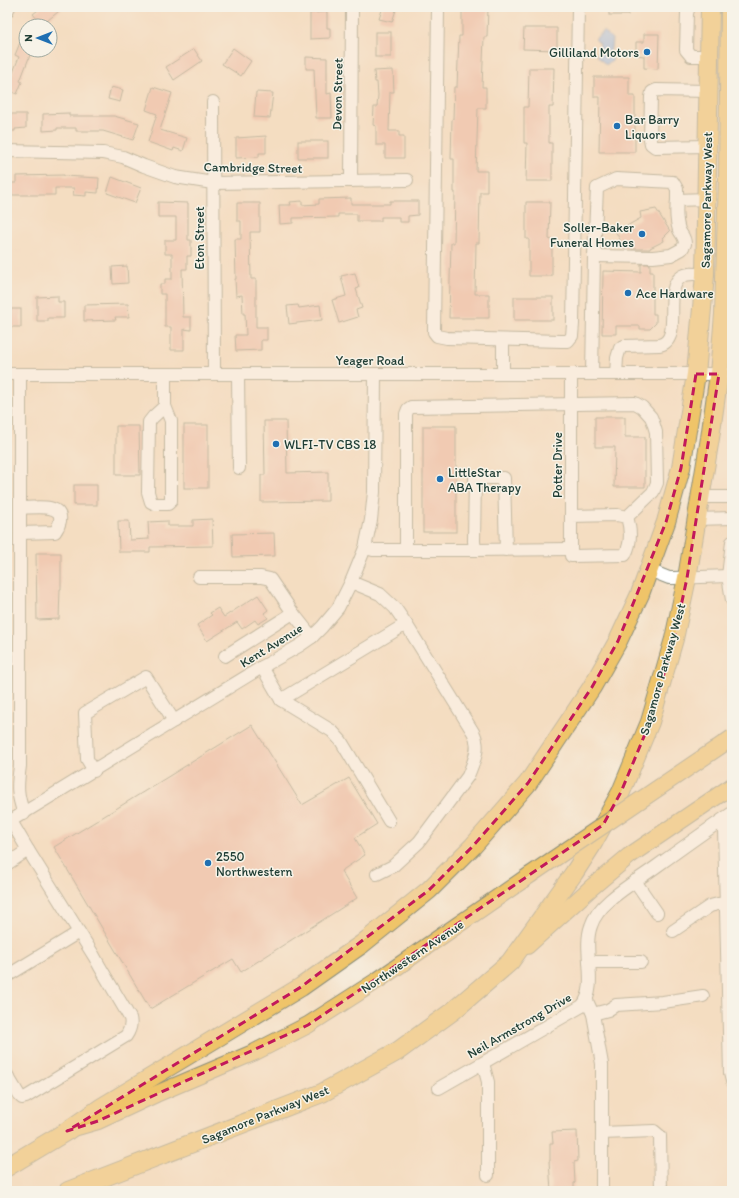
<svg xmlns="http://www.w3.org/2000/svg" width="739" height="1198" viewBox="0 0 739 1198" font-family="Itim,sans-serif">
<rect width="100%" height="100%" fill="#f7f3e8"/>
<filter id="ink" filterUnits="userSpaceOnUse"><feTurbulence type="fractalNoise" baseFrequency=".025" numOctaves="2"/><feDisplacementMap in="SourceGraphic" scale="8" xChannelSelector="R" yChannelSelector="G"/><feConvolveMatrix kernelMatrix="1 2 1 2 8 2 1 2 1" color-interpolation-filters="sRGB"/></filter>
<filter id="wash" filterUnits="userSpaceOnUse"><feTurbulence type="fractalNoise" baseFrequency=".012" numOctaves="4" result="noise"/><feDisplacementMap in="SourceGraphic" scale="16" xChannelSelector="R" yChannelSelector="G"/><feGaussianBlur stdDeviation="0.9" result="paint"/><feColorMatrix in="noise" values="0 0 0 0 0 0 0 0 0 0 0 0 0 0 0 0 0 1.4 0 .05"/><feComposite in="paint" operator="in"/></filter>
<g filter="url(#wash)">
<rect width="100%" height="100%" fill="#f4ddc1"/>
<path fill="#87b6f2" stroke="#537a93" d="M604 31 612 39 610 56 613 59 606 65 597 56 600 44 595 39Z"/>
<g id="blocks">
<g fill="#edb4a0">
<path d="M42 7H64L42 25 33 14Z"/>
<path d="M383 7H397L392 22 379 19Z"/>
<path d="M462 7H488L487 37H484L482 87H486V108H478L476 171H487V192H480L479 243H476L475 294H489V318H449L451 243H454L455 192H454V159H451L452 119H453L454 87H457L459 36H462Z"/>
<rect x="609" y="7" width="19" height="8"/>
<path d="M327 12V28H330V38L310 39V13Z"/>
<path d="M26 28V50H32L20 81 22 82 17 94 7 90V73L12 75 19 57 15 55Z"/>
<path d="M524 28H557V50L523 49Z"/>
<rect x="375" y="32" width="16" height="25"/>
<path d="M644 34H659L658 69 644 68V56L636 55V42H644Z"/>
<path d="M233 48 251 61 241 76 222 64Z"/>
<path d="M194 49 202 61 174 80 166 67Z"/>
<path d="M306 57 327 58V94L331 93 332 118H316L314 69H306Z"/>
<path d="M529 68H554L553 107H549V143H552V181H526L527 143H524V107H528Z"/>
<path d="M393 70 394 92H390L389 131H399V136H404V158H385V145H376V126L373 125 374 107H377L378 95 377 82H375L374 71Z"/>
<path d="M594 77H629V96H635V152H599L600 97H594Z"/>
<path d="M111 87 123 90 120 102 108 99Z"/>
<path d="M153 87 172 93 160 130 187 138 183 151 174 148 173 151 148 142 157 114 146 110Z"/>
<path d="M256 92 273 93 270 118 254 117Z"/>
<path d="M69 113V116H114L139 123 133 140 103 131H76V128H57V130L43 131V114Z"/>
<path d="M7 114H26V128L15 129V131H7Z"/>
<path d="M266 136V153H259V157L236 158V138Z"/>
<rect x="298" y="141" width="30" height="17"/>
<path d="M64 175V176L99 178 98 193 86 192V196L73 195 74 188H55V195H7V183H16V176Z"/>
<path d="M112 177 141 188 135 203 107 193Z"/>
<path d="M351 198V204H390V201H418V215L408 216V222H399V217H381V221H357V214H338V217L293 218V223L280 224 279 205H291L290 202 302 201V205L319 204V199Z"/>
<path d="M158 202 188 203V240H191V256H187V269H182L183 317H191V330L184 329V350H171V327H165V294H160V284H165V279H172V254H165V240H176V217H158Z"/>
<path d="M526 202H550L549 239 552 240V276H529V239H526Z"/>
<path d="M237 203H260V232H250L251 279H256V327H267V340H261V350L236 351 235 335H246L245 314H243L242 295 236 296 235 279H236L235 239H241V221H237Z"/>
<path d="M656 209 670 231 663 238 664 241 650 248V249H632L628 246 624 248 616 232 641 218 640 212Z"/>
<path d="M641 264H650V272H653V314H656V323L650 329H640V326H616V334H602L603 271 641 272Z"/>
<path d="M127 266 128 283 113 284 112 267Z"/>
<path d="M355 273 359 288 356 289 362 308 356 310 358 317 339 323 332 300 346 296 341 276Z"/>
<path d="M58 296V302H64V318H48V321H37V297Z"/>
<rect x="514" y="297" width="39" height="23"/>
<path d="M128 304 129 317H115L116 320 84 321V305Z"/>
<path d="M298 305 299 308 320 305 322 320 289 324 287 306Z"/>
<rect x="7" y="309" width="14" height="18"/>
<path d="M595 417H625V437H645V487H614L615 447H595Z"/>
<path d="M264 421H286L287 473 328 472V501L261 502V475H265Z"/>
<rect x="184" y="425" width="24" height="63"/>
<path d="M116 426H139L140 475H116Z"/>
<rect x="423" y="426" width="33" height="106"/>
<rect x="74" y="485" width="23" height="20"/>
<path d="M212 519 213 546 150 547V552H119L118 521H129L130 540 149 539 148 522 168 521V526H193V520Z"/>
<path d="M274 533 275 556 233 557 232 534Z"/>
<path d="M36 553H61V589H60L59 619 37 620Z"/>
<path d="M258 595 268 610 264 613 268 618 258 624 255 620 242 629 237 622 207 641 197 625 212 615 210 613 218 608 224 617Z"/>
<path d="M252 725 302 805 349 778 377 824 355 838 365 855 341 871 357 898 241 972 233 959 150 1009 54 847Z"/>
<path d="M577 1131 578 1161 574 1162 575 1183H574V1191H551L549 1161H550V1143H553L552 1132Z"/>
</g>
</g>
</g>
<g filter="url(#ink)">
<use href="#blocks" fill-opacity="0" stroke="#8a8d7a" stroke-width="1"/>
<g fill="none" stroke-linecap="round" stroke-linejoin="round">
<defs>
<g id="minor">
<path d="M438 7 434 332 437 336 447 338 562 341H568L572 336 573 324 578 7"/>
<path d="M689 7 687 13 686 50 691 56H709"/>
<path d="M7 11 9 7"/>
<path d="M213 102 214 374"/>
<path d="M707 146 655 147 651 144 650 139 651 97 652 92 656 90 708 91"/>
<path d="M7 151 103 153 123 157 144 166 175 177 213 183 407 180"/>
<path d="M351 181 352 7"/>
<path d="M594 256 653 257 671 255 682 249 685 244C685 237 682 236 679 230 676 221 676 209 677 200"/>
<path d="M7 374H732"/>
<path d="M20 374V766C17 787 17 794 24 814"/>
<path d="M238 374 239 468"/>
<path d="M503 374V340"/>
<path d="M592 374 594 256 597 188 616 179 673 182 677 189V200L707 199"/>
<path d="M616 374 617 358 620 348 624 346 659 345C684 341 662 290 681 277 688 272 697 274 705 275"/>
<path d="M165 375V406L171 421V501L168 504H155L151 502 148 492 149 422 153 417 165 406"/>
<path d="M700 497H728L732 496"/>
<path d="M20 508C32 508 63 502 60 521 59 526 58 528 55 532L20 533"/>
<path d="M571 516 617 515 627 517C631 530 631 544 625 555L571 556V374"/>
<path d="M696 519 732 518"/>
<path d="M732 542 728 576 732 600"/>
<path d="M365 548 373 550H475L474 541 475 478H504L506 550"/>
<path d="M406 550V414L408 409 411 407 635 403 642 407 651 417 653 422 656 432 657 483 653 492 627 517"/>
<path d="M475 550 571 549"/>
<path d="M649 570 669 578H674L728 576"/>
<path d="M199 577H261L270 579 293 613 312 637"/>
<path d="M225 656 293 613"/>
<path d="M262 667 281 700 406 624 395 608 380 594 351 582"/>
<path d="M281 700 332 731 341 741 389 821"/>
<path d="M94 771 87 759 85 713 146 677 174 721"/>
<path d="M722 820 724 828 730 1073 732 1081"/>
<path d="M7 823 262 667 299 646 312 637 322 627 338 608 351 582 365 548 371 520 374 492 375 374"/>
<path d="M7 864 28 850 11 821"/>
<path d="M377 874 393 866 419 842 468 776C472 765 479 752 476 741 476 738 474 734 473 732L406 624"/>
<path d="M635 881 657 913"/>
<path d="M673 931 710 906 718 904 732 903"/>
<path d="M589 962H641"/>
<path d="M7 976 79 932"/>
<path d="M587 1001 593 1014 602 1064V1191"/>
<path d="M593 1014 608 1010 616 1005 663 1002 703 996"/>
<path d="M483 1063 488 1082V1175"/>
<path d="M7 1075 19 1095 22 1098 26 1097 126 1036C130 1030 132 1025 130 1018L100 967 94 956 28 850"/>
<path d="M439 1088 582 1006C599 987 582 950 591 926 594 916 602 907 610 900 625 887 642 877 657 866 682 848 707 830 732 813"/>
<path d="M602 1133 654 1131 660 1136 661 1191"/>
</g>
<g id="major">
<path d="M527 946 592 887 629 856 732 786"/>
<path d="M77 1127 98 1121 156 1094 255 1052 308 1025 378 980 530 875"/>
</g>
<g id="highway">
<path d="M7 1167 67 1131 102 1107 301 987 362 944 429 890 473 846 528 783 592 687 618 641 640 594 666 522 681 468 696 374 705 275 710 7"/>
<path d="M68 1191 322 1093 398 1051 453 1011 510 962 574 873 592 845 621 792 650 722 674 639 687 578 710 438 719 374 724 314 728 176 730 7"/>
</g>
</defs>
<use href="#minor" stroke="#8a8d7a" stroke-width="14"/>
<use href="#major" stroke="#8a8d7a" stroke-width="18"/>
<use href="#highway" stroke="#8a8d7a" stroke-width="20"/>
<use href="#minor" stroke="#fff" stroke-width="12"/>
<use href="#major" stroke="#efc469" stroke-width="16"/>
<use href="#highway" stroke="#efc469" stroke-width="18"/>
<defs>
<path id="major-bridge" d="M530 875 732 738"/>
</defs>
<use href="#major-bridge" stroke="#8a8d7a" stroke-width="18" stroke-linecap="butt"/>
<use href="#major-bridge" stroke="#efc469" stroke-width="16"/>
</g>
</g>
<path d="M0 0H739V1198H0ZM696 374H719L687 578 674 639 650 722 621 792 603 825 308 1025 98 1121 67 1131 301 987 429 890 473 846 528 783 592 687 618 641 666 522 681 468Z" fill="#f4ddc1" fill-opacity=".55" fill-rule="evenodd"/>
<path fill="none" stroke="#c2185b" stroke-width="3" stroke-dasharray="8 5" stroke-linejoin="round" d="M696 374H719L687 578 674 639 650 722 621 792 603 825 308 1025 98 1121 67 1131 301 987 429 890 473 846 528 783 592 687 618 641 666 522 681 468Z"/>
<g fill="#1f6fb2" stroke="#f7f3e8" stroke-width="1.5">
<circle cx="647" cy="52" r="4"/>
<circle cx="617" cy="126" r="4"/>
<circle cx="642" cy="234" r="4"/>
<circle cx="628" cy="293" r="4"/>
<circle cx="276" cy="444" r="4"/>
<circle cx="440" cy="479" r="4"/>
<circle cx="208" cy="863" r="4"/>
</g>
<g text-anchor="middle" stroke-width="3" stroke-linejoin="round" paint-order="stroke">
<g font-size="13" fill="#1f3d34" stroke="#f7f3e8" text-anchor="start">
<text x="639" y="57" text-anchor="end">Gilliland Motors</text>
<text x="625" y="124">Bar Barry<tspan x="625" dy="15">Liquors</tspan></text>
<text x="634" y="232" text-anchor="end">Soller-Baker<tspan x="634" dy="15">Funeral Homes</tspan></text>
<text x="636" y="298">Ace Hardware</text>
<text x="284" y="449">WLFI-TV CBS 18</text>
<text x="448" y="477">LittleStar<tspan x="448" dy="15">ABA Therapy</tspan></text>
<text x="216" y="861">2550<tspan x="216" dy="15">Northwestern</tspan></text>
</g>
<g font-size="13" fill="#1f3d34" stroke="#f7f3e8">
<text transform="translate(337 94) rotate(-89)" y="5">Devon Street</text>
<text transform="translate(253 167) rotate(1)" y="5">Cambridge Street</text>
<text transform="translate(706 200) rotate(-89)" y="5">Sagamore Parkway West</text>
<text transform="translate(199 238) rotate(-90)" y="5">Eton Street</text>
<text x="370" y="365">Yeager Road</text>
<text transform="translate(557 465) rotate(-90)" y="5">Potter Drive</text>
<text transform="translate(271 645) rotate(-32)" y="5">Kent Avenue</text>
<text transform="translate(662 669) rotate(-74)" y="5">Sagamore Parkway West</text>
<text transform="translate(412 956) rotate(-34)" y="5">Northwestern Avenue</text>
<text transform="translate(519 1025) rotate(-30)" y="5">Neil Armstrong Drive</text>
<text transform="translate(265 1114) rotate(-22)" y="5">Sagamore Parkway West</text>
</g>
</g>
<rect width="739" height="1198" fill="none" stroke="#f7f3e8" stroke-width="24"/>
<g transform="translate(38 38) rotate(270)"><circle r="19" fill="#f7f3e8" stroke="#a1aaa0"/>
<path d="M0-3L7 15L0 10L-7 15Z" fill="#1f6fb2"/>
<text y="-6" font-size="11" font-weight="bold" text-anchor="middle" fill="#1f3d34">N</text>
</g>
</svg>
